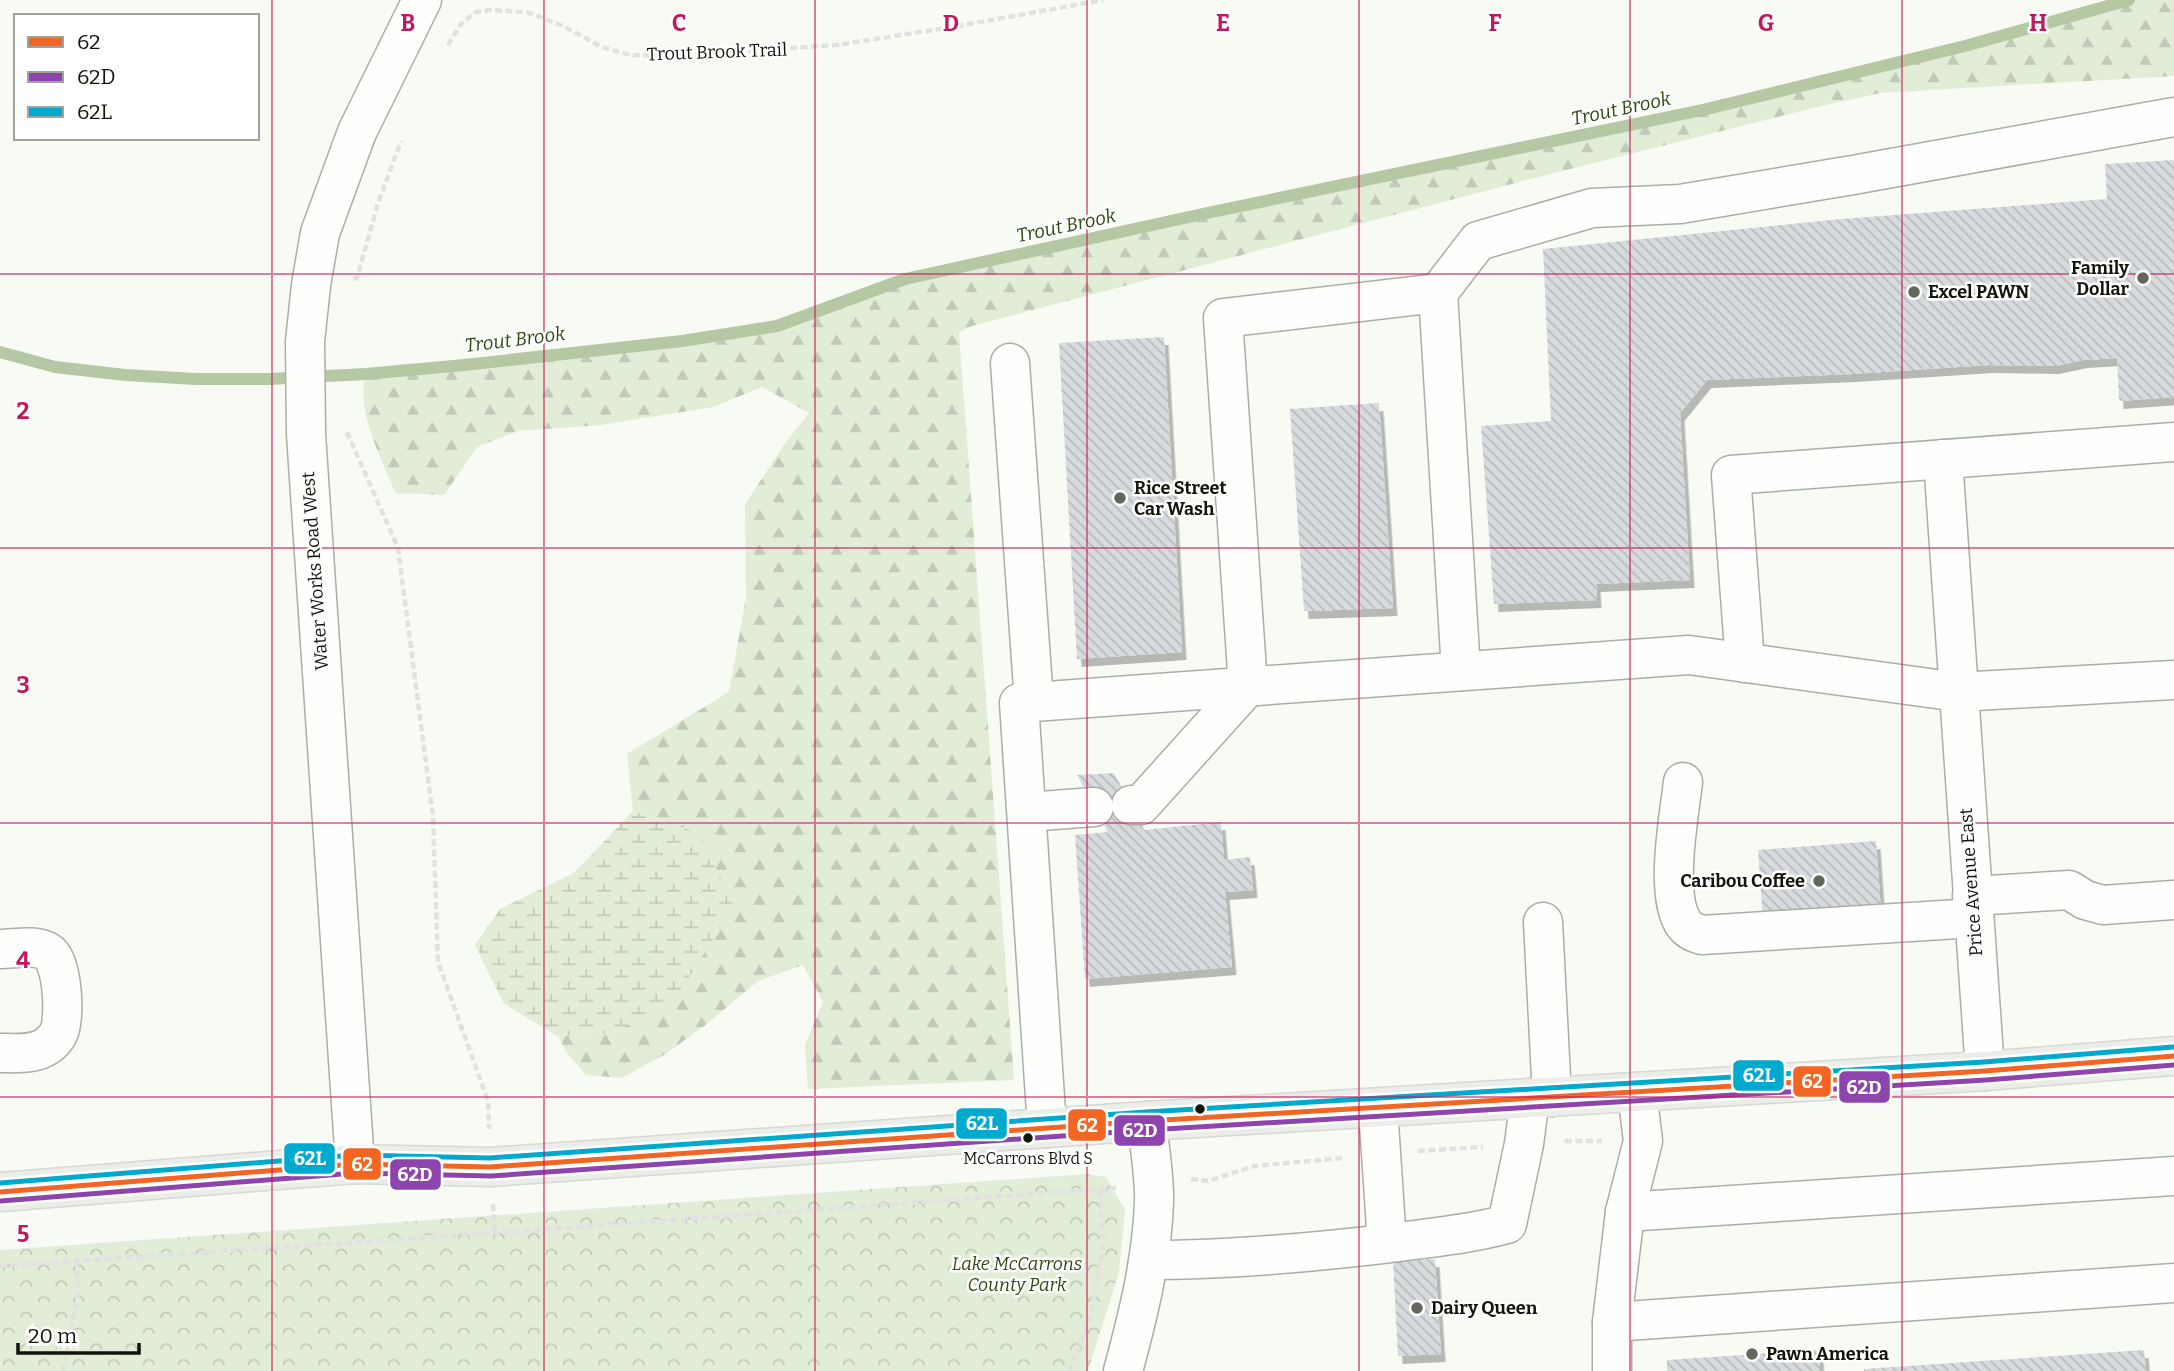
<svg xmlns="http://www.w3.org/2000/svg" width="2174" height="1371" viewBox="0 0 2174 1371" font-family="Bitter,serif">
<defs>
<pattern id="forest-firs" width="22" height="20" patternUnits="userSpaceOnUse" patternTransform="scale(1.75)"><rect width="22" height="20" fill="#e2edd8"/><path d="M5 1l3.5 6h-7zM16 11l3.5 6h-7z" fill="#c1cab8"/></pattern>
<pattern id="wetland-marsh" width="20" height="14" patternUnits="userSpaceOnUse" patternTransform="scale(1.75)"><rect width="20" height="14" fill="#e2edd8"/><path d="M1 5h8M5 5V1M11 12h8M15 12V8" fill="none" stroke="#c1cab8"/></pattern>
<pattern id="park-crowns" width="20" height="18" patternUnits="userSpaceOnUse" patternTransform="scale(1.75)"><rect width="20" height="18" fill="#e2edd8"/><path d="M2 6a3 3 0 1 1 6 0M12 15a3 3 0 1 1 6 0" fill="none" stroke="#c1cab8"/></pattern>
<pattern id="building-back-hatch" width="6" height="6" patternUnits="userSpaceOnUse" patternTransform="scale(1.75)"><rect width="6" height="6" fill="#d8dbde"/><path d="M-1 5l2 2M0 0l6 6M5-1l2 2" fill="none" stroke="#b8bbbd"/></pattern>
<filter id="shadow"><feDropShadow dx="4.5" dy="8" stdDeviation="0" flood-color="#0004"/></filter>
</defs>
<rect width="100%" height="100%" fill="#f7fbf4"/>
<path fill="url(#forest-firs)" d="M2129 0H2174V76L1881 93 1821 106 1527 180 972 326 959 332 1014 1080 808 1089 805 1045 823 1002 803 965 758 981 708 1023 666 1054 621 1078 586 1075 567 1053 558 1036 614 1033 699 833 633 811 627 754 729 692 746 597 745 504 786 442 809 413 762 387 713 407 601 425 518 431 477 447 444 495 395 493C382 458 355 412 366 374L777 326 905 279 1965 46Z"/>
<path fill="url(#wetland-marsh)" d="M633 811 699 833 734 906 674 1001 614 1033 557 1036 504 1004 475 945 500 909 574 873Z"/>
<path fill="url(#park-crowns)" d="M1087 1174 1106 1177 1125 1210 1119 1272 1088 1371H0V1250Z"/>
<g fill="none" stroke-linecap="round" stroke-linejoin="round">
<path stroke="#b5c8a3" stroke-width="12" d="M0 352 55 367 125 375 196 379H269L366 374 464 365 682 341 777 326 905 279 1212 212 1707 109 1965 46 2129 0"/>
</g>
<g fill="url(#building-back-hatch)" filter="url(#shadow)">
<path d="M2174 160V397L2119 401 2117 358 2083 360 2055 366 1988 365 1852 374 1707 380 1680 413 1690 580 1596 584 1597 600 1494 604 1481 426 1551 421 1543 249 1841 219 2107 199 2105 164Z"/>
<path d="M1164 337 1182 652 1077 659 1059 343Z"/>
<path d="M1379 403 1393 608 1304 611 1290 409Z"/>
<path d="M1114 773 1144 830 1221 822 1224 860 1250 857 1253 890 1225 892 1232 967 1085 979 1075 835 1108 832 1077 775Z"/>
<path d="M1876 841 1881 912 1763 922 1758 850Z"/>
<path d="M1435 1259 1441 1354 1398 1356 1393 1262Z"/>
<path d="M1819 1350 1820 1371H1667V1360Z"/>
<path d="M2144 1350 2146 1371H1864V1369Z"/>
</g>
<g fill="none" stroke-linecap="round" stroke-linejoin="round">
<defs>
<g id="minor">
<path d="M1438 293 1478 241 1592 208 1680 204 1853 175 2174 117"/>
<path d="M1010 363 1034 702"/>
<path d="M1943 459 1985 1071"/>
<path d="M1745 663 1731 475 2174 442"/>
<path d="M1683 782C1679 816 1664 896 1684 924 1689 931 1695 933 1702 935L1974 918"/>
<path d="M1131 805H1141L1248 686 1223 318 1438 293 1461 671"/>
<path d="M1027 812 1094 807"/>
<path d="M1972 896 2069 890 2085 900 2103 905 2174 900"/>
<path d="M1543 922 1552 1097"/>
<path d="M0 949C15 949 35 944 48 952 63 961 66 1020 58 1034 56 1038 51 1043 47 1046 34 1055 16 1053 0 1053"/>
<path d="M1637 1092 1643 1141 1625 1212 1612 1322 2174 1283"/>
<path d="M1378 1108 1387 1243"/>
<path d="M1047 1128 1019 703 1689 655 1958 692 2174 680"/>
<path d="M355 1164 306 434 305 342 311 285 320 233 357 132 422 0"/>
<path d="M1625 1212 2174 1176"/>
<path d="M1148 1260C1227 1260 1306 1253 1384 1244 1426 1238 1466 1235 1507 1224L1524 1144 1530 1098"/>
<path d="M1612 1322V1371"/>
<path d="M1123 1371C1138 1316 1152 1260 1154 1202 1155 1179 1149 1145 1147 1121"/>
</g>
<path id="major" d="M0 1192 355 1164 490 1167 1147 1121 1985 1071 2174 1056"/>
</defs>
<use href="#minor" stroke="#aaafa6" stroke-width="41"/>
<use href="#major" stroke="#d6d8d4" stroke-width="41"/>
<g stroke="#e1e2e0" stroke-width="4.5" stroke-dasharray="7 3.5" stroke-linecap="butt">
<path d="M448 45 461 24 476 12 490 10 527 12 563 26 602 47 630 55 671 56 836 45 947 28 1103 0"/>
<path d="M353 279 357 278 378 203 401 141"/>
<path d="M347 432 398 548 433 817 438 962 488 1101 489 1129"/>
<path d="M1565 1141H1602"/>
<path d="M1418 1151 1483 1147"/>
<path d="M1191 1179 1208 1181 1254 1166 1343 1158"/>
<path d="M493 1204 495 1233"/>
<path d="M0 1266 495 1233 1116 1188"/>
<path d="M63 1371 78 1294 77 1261"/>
<path d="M1069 1371 1090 1318 1103 1249 1100 1190"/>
</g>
<use href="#minor" stroke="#fefefd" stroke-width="38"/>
<use href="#major" stroke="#ebeee8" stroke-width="38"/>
<defs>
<path id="bus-1" d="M0 1192 355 1164 490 1167 1147 1121 1985 1071 2174 1056"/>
<path id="bus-2" d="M1 1201 355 1173 491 1176 1148 1130 1986 1080 2174 1065"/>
<path id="bus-3" d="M0 1183 354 1155 490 1158 1146 1112 1984 1062 2173 1047"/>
</defs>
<use href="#bus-1" stroke="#fff" stroke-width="10"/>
<use href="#bus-2" stroke="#fff" stroke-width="10"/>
<use href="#bus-3" stroke="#fff" stroke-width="10"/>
<use href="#bus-1" stroke="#f26522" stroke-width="5"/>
<use href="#bus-2" stroke="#8e44ad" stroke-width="5"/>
<use href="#bus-3" stroke="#00a9ce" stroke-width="5"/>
</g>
<path fill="none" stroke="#c2185b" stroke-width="2" stroke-opacity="0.55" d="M272 0V1371M544 0V1371M815 0V1371M1087 0V1371M1359 0V1371M1630 0V1371M1902 0V1371M0 274H2174M0 548H2174M0 823H2174M0 1097H2174"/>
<g fill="#62665d" stroke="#fff" stroke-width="2.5">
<circle cx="2143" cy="278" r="7"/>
<circle cx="1914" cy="292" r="7"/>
<circle cx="1120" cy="498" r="7"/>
<circle cx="1819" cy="881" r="7"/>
<circle cx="1417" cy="1308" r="7"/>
<circle cx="1752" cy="1354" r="7"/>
</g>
<g fill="#11160b" stroke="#fff" stroke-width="2.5">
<circle cx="1200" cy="1109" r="6"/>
<circle cx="1028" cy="1138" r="6"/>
</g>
<g text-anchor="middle" stroke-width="5" stroke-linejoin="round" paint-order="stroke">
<g font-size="16" fill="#11160b" stroke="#fff">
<text x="1028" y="1164">McCarrons Blvd S</text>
</g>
<g font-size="18" fill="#11160b" stroke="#fff">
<text transform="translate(717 52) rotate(-2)" y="6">Trout Brook Trail</text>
<text transform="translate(315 571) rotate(-94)" y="6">Water Works Road West</text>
<text transform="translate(1971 882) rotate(-94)" y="6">Price Avenue East</text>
</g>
<g font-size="18" font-weight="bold" fill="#11160b" stroke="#fff" text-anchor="start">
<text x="2129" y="274" text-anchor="end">Family<tspan x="2129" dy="21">Dollar</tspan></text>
<text x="1928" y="298">Excel PAWN</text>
<text x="1134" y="494">Rice Street<tspan x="1134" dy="21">Car Wash</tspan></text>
<text x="1805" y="887" text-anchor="end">Caribou Coffee</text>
<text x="1431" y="1314">Dairy Queen</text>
<text x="1766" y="1360">Pawn America</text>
</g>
<g font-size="18" font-style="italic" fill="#304711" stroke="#fff">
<text x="1017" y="1270">Lake McCarrons<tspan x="1017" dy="21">County Park</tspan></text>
</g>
<g font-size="19" font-style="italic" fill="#314812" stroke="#fff">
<text transform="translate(1621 108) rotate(-12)" y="7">Trout Brook</text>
<text transform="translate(1066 225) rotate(-12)" y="7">Trout Brook</text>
<text transform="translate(515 339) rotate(-7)" y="7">Trout Brook</text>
</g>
</g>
<g font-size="23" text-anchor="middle" font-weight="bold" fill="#c2185b" stroke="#fff" stroke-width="5" stroke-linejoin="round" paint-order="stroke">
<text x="408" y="31">B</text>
<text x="679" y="31">C</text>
<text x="951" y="31">D</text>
<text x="1223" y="31">E</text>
<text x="1495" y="31">F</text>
<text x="1766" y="31">G</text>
<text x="2038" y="31">H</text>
<text x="23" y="419">2</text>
<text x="23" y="693">3</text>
<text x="23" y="968">4</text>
<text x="23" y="1242">5</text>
</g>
<g stroke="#fff" stroke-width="2.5">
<rect x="1732" y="1059" width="53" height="33" rx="7" fill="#00a9ce"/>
<rect x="1792" y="1065" width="40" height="33" rx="7" fill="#f26522"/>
<rect x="1838" y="1070" width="53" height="34" rx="7" fill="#8e44ad"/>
<rect x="955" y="1107" width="53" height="33" rx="7" fill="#00a9ce"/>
<rect x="1067" y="1108" width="40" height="34" rx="7" fill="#f26522"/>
<rect x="1113" y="1114" width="53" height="33" rx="7" fill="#8e44ad"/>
<rect x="283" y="1142" width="53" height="33" rx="7" fill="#00a9ce"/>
<rect x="342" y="1147" width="40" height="34" rx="7" fill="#f26522"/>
<rect x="389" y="1158" width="53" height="33" rx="7" fill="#8e44ad"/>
</g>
<g font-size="19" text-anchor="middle" font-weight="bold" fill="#fff">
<text x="1759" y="1082">62L</text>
<text x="1812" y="1088">62</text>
<text x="1864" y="1094">62D</text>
<text x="982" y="1130">62L</text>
<text x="1087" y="1132">62</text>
<text x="1140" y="1137">62D</text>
<text x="310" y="1165">62L</text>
<text x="362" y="1171">62</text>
<text x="415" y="1181">62D</text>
</g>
<rect x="14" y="14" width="245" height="126" fill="#ffffff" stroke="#a0a29d" stroke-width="2"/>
<rect x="28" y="37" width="35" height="10" fill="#f26522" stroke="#a0a29d" stroke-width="2"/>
<text x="77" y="49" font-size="21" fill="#11160b">62</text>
<rect x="28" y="72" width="35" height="10" fill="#8e44ad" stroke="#a0a29d" stroke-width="2"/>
<text x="77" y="84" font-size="21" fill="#11160b">62D</text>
<rect x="28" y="107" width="35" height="10" fill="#00a9ce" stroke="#a0a29d" stroke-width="2"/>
<text x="77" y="119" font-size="21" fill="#11160b">62L</text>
<path d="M18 1343v10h121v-10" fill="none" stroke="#11160b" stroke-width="3.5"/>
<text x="28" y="1343" font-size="21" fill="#11160b" stroke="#ffffff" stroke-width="5" paint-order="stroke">20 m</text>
</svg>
